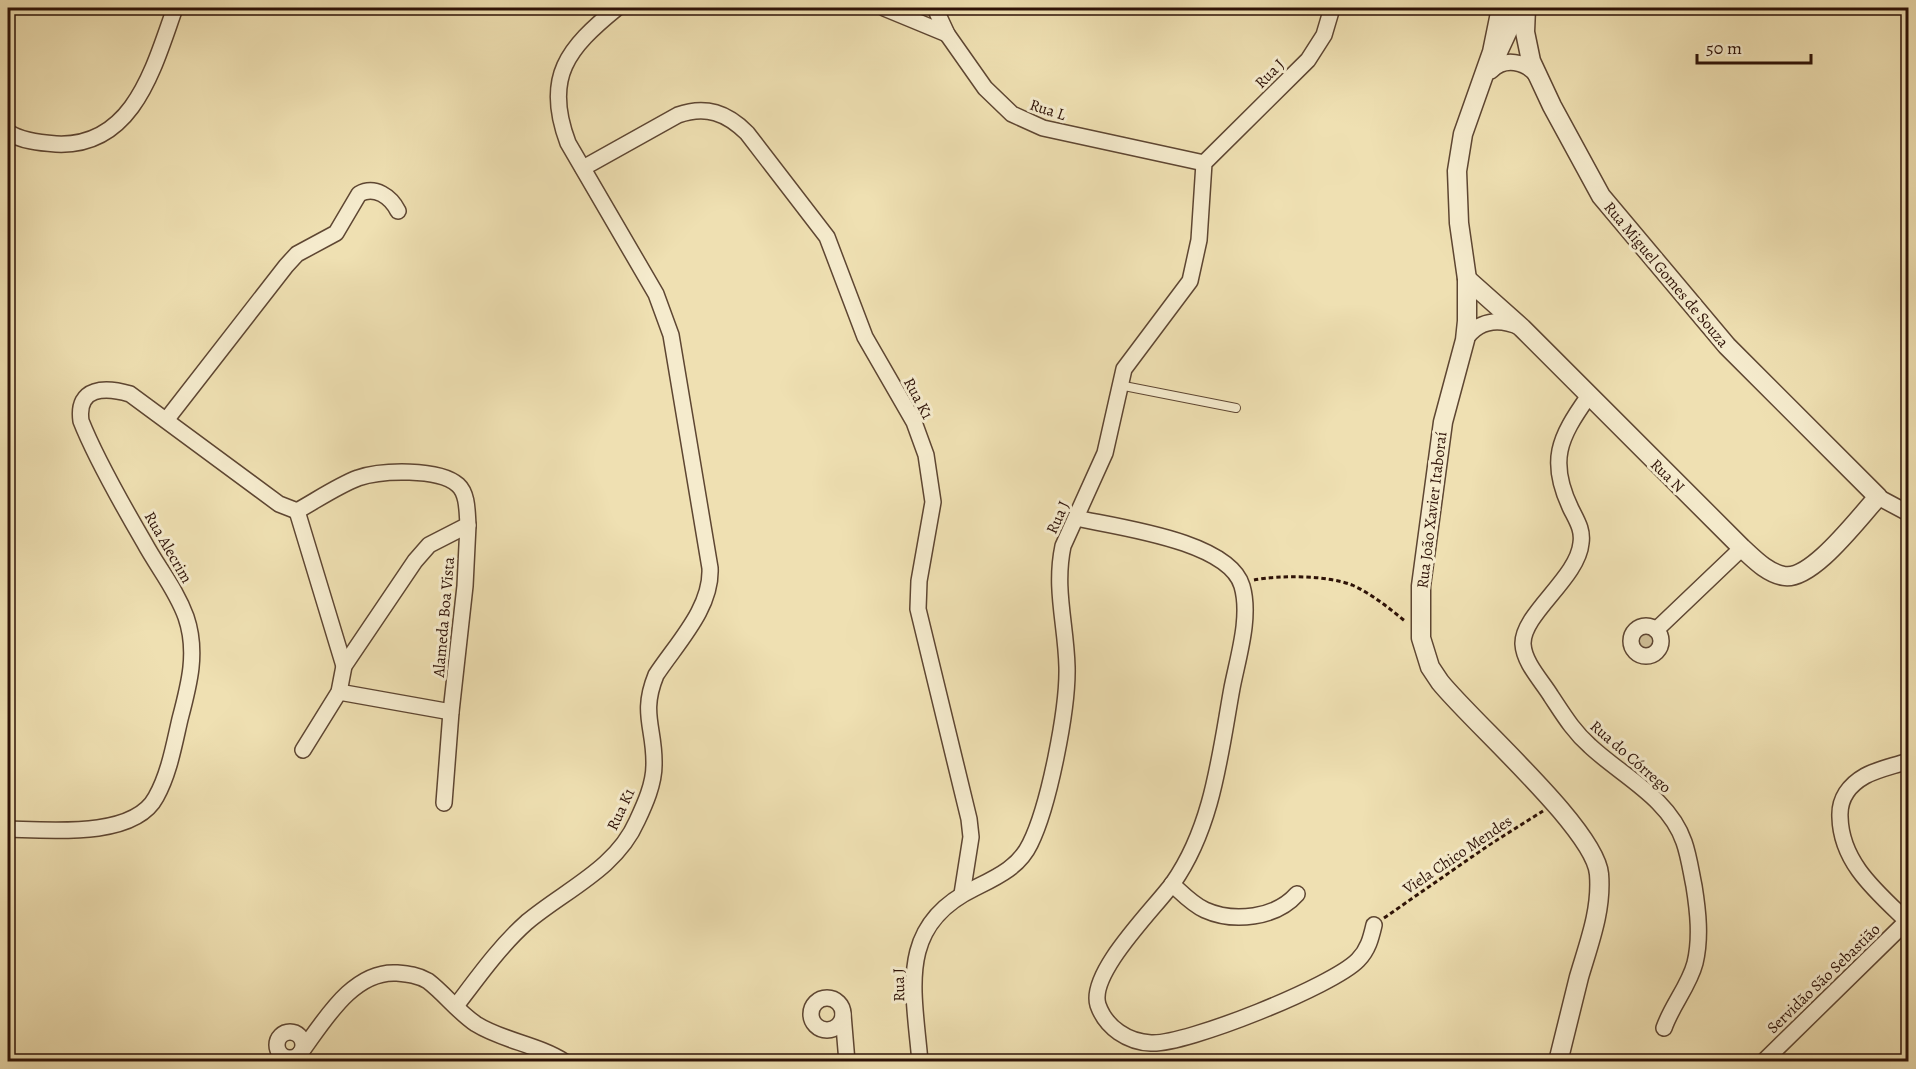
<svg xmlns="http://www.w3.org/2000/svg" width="1916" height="1069" viewBox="0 0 1916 1069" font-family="Alegreya,serif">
<rect width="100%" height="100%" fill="#efe0b2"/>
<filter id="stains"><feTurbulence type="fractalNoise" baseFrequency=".00333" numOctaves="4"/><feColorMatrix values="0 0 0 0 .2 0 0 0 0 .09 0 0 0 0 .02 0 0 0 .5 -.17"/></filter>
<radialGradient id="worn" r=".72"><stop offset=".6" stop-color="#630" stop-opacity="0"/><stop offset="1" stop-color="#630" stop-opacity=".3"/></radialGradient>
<circle fill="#cebd95" stroke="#7e684e" stroke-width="1.5" cx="1646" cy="641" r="11"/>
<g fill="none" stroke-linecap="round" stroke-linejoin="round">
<defs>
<path id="service" d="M1119 385 1236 408"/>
<g id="minor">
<path d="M884 8 947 34"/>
<path d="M935 8 947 34 985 88 1012 114 1043 128 1204 163"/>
<path d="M1495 62 1520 8"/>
<path d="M1491 71C1504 57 1526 61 1537 76"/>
<path d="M8 132C21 141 40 143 56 144 134 148 154 66 175 8"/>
<path d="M583 168 678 115C706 105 727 113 747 133L827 237 865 337 914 422 926 455 933 502 919 581 918 609 969 819 971 837 962 894"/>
<path d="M1465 340C1478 320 1499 318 1520 327"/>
<path d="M1588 397C1559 438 1548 461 1571 509 1577 521 1583 530 1581 543 1578 578 1522 614 1523 644 1524 663 1542 681 1551 696 1563 714 1573 731 1590 746 1622 776 1669 798 1684 842 1689 856 1691 872 1694 886 1698 911 1701 938 1695 963 1689 986 1672 1005 1664 1028"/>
<path d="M167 419 286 266 297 254 336 233 359 194C375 185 391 197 398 211"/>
<path d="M1878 497 1908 513"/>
<path d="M297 511 344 666"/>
<path d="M1076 518C1117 527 1229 541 1242 586 1251 617 1238 657 1232 688 1220 754 1213 826 1173 883 1155 908 1088 973 1098 1005 1106 1028 1128 1042 1151 1043 1186 1045 1333 986 1358 960 1368 950 1371 938 1374 925"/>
<circle cx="1646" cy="641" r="15"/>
<path d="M1656 630 1742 548"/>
<path d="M339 692 451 712"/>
<path d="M1908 761C1894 766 1878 769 1865 776 1849 785 1839 799 1840 817 1841 863 1877 892 1908 922"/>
<path d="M444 803 451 712 465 586 468 525"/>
<path d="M8 829C47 830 134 839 156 797 169 774 174 745 180 719 189 685 198 652 186 617 176 589 158 568 144 542 123 506 96 459 81 421 76 386 106 387 130 394L279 504 297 511C317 500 337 486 358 478 381 470 439 468 458 485 468 494 467 513 468 525L429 545 415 561 344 666 339 692 303 750"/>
<path d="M1172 884C1182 893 1192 904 1205 910 1234 923 1276 918 1297 894"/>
<circle cx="827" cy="1014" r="16"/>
<path d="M456 1006C478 977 500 946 527 922 565 890 616 869 637 821 645 804 654 784 654 765 655 728 640 714 656 675 677 643 712 608 710 568L671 335 656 294 568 143C543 77 568 48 617 8"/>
<path d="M843 1014 847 1062"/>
<circle cx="290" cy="1045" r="13"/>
<path d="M299 1055C323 1023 352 970 397 973 408 974 418 975 428 981 445 994 458 1012 476 1024 503 1041 537 1044 565 1062"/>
<path d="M920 1062C914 990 896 926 975 888 997 877 1019 867 1030 844 1049 806 1068 709 1067 667 1066 624 1054 589 1063 546L1105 453 1124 369 1190 281 1199 240 1204 163 1308 60 1324 35 1332 8"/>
<path d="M1763 1062 1907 921"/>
</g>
<g id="tertiary">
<path d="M1501 8 1492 52 1463 134 1457 171 1459 223 1467 279V321L1465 340 1443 422 1421 586V638L1430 667 1440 682C1473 723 1595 829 1599 874 1602 910 1589 943 1579 977 1572 1005 1565 1033 1558 1062"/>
<path d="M1467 279 1522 328 1742 548C1754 559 1767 573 1784 576 1812 581 1859 517 1878 497L1727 346 1601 196 1552 106 1531 61 1525 32 1526 8"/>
</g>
</defs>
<use href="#service" stroke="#5e4632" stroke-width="10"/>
<use href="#minor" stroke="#5e4632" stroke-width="18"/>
<use href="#tertiary" stroke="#5e4632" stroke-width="21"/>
<g stroke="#2e1207" stroke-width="3" stroke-dasharray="4.5 3" stroke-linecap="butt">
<path d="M1254 580C1279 575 1327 575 1352 585 1372 594 1389 608 1406 622"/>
<path d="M1384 918 1489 845 1543 811"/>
</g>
<use href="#service" stroke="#f5ebcd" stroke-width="8"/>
<use href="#minor" stroke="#f5ebcd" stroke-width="15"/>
<use href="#tertiary" stroke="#f5ebcd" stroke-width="18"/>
</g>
<g text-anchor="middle" stroke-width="6" stroke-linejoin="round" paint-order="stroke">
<g font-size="16" fill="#2e1207" stroke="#f5ebcd">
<text transform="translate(1269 73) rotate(-45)" y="6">Rua J</text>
<text transform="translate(1048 109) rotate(18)" y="6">Rua L</text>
<text transform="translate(1667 274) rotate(50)" y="6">Rua Miguel Gomes de Souza</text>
<text transform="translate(919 398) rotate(62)" y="6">Rua K1</text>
<text transform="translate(1668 475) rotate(44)" y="6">Rua N</text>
<text transform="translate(1431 510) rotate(-83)" y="6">Rua João Xavier Itaboraí</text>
<text transform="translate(1057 517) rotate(-66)" y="6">Rua J</text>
<text transform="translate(169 547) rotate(60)" y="6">Rua Alecrim</text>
<text transform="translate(443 617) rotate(-85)" y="6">Alameda Boa Vista</text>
<text transform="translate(1631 756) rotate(41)" y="6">Rua do Córrego</text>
<text transform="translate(620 809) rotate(-65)" y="6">Rua K1</text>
<text transform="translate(1457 854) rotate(-34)" y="6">Viela Chico Mendes</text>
<text transform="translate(1823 978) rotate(-44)" y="6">Servidão São Sebastião</text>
<text transform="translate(898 985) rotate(-91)" y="6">Rua J</text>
</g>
</g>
<rect width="1916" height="1069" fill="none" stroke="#efe0b2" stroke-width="30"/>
<rect x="9" y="9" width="1898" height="1051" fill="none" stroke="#2e1207" stroke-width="3"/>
<rect x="15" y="15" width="1886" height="1039" fill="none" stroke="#2e1207" stroke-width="1.5"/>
<path d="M1697 54v9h114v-9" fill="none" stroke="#2e1207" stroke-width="3"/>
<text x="1706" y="54" font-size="18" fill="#2e1207" stroke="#f5ebcd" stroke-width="4.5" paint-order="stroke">50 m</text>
<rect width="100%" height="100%" filter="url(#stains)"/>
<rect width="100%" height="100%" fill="url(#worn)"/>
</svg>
